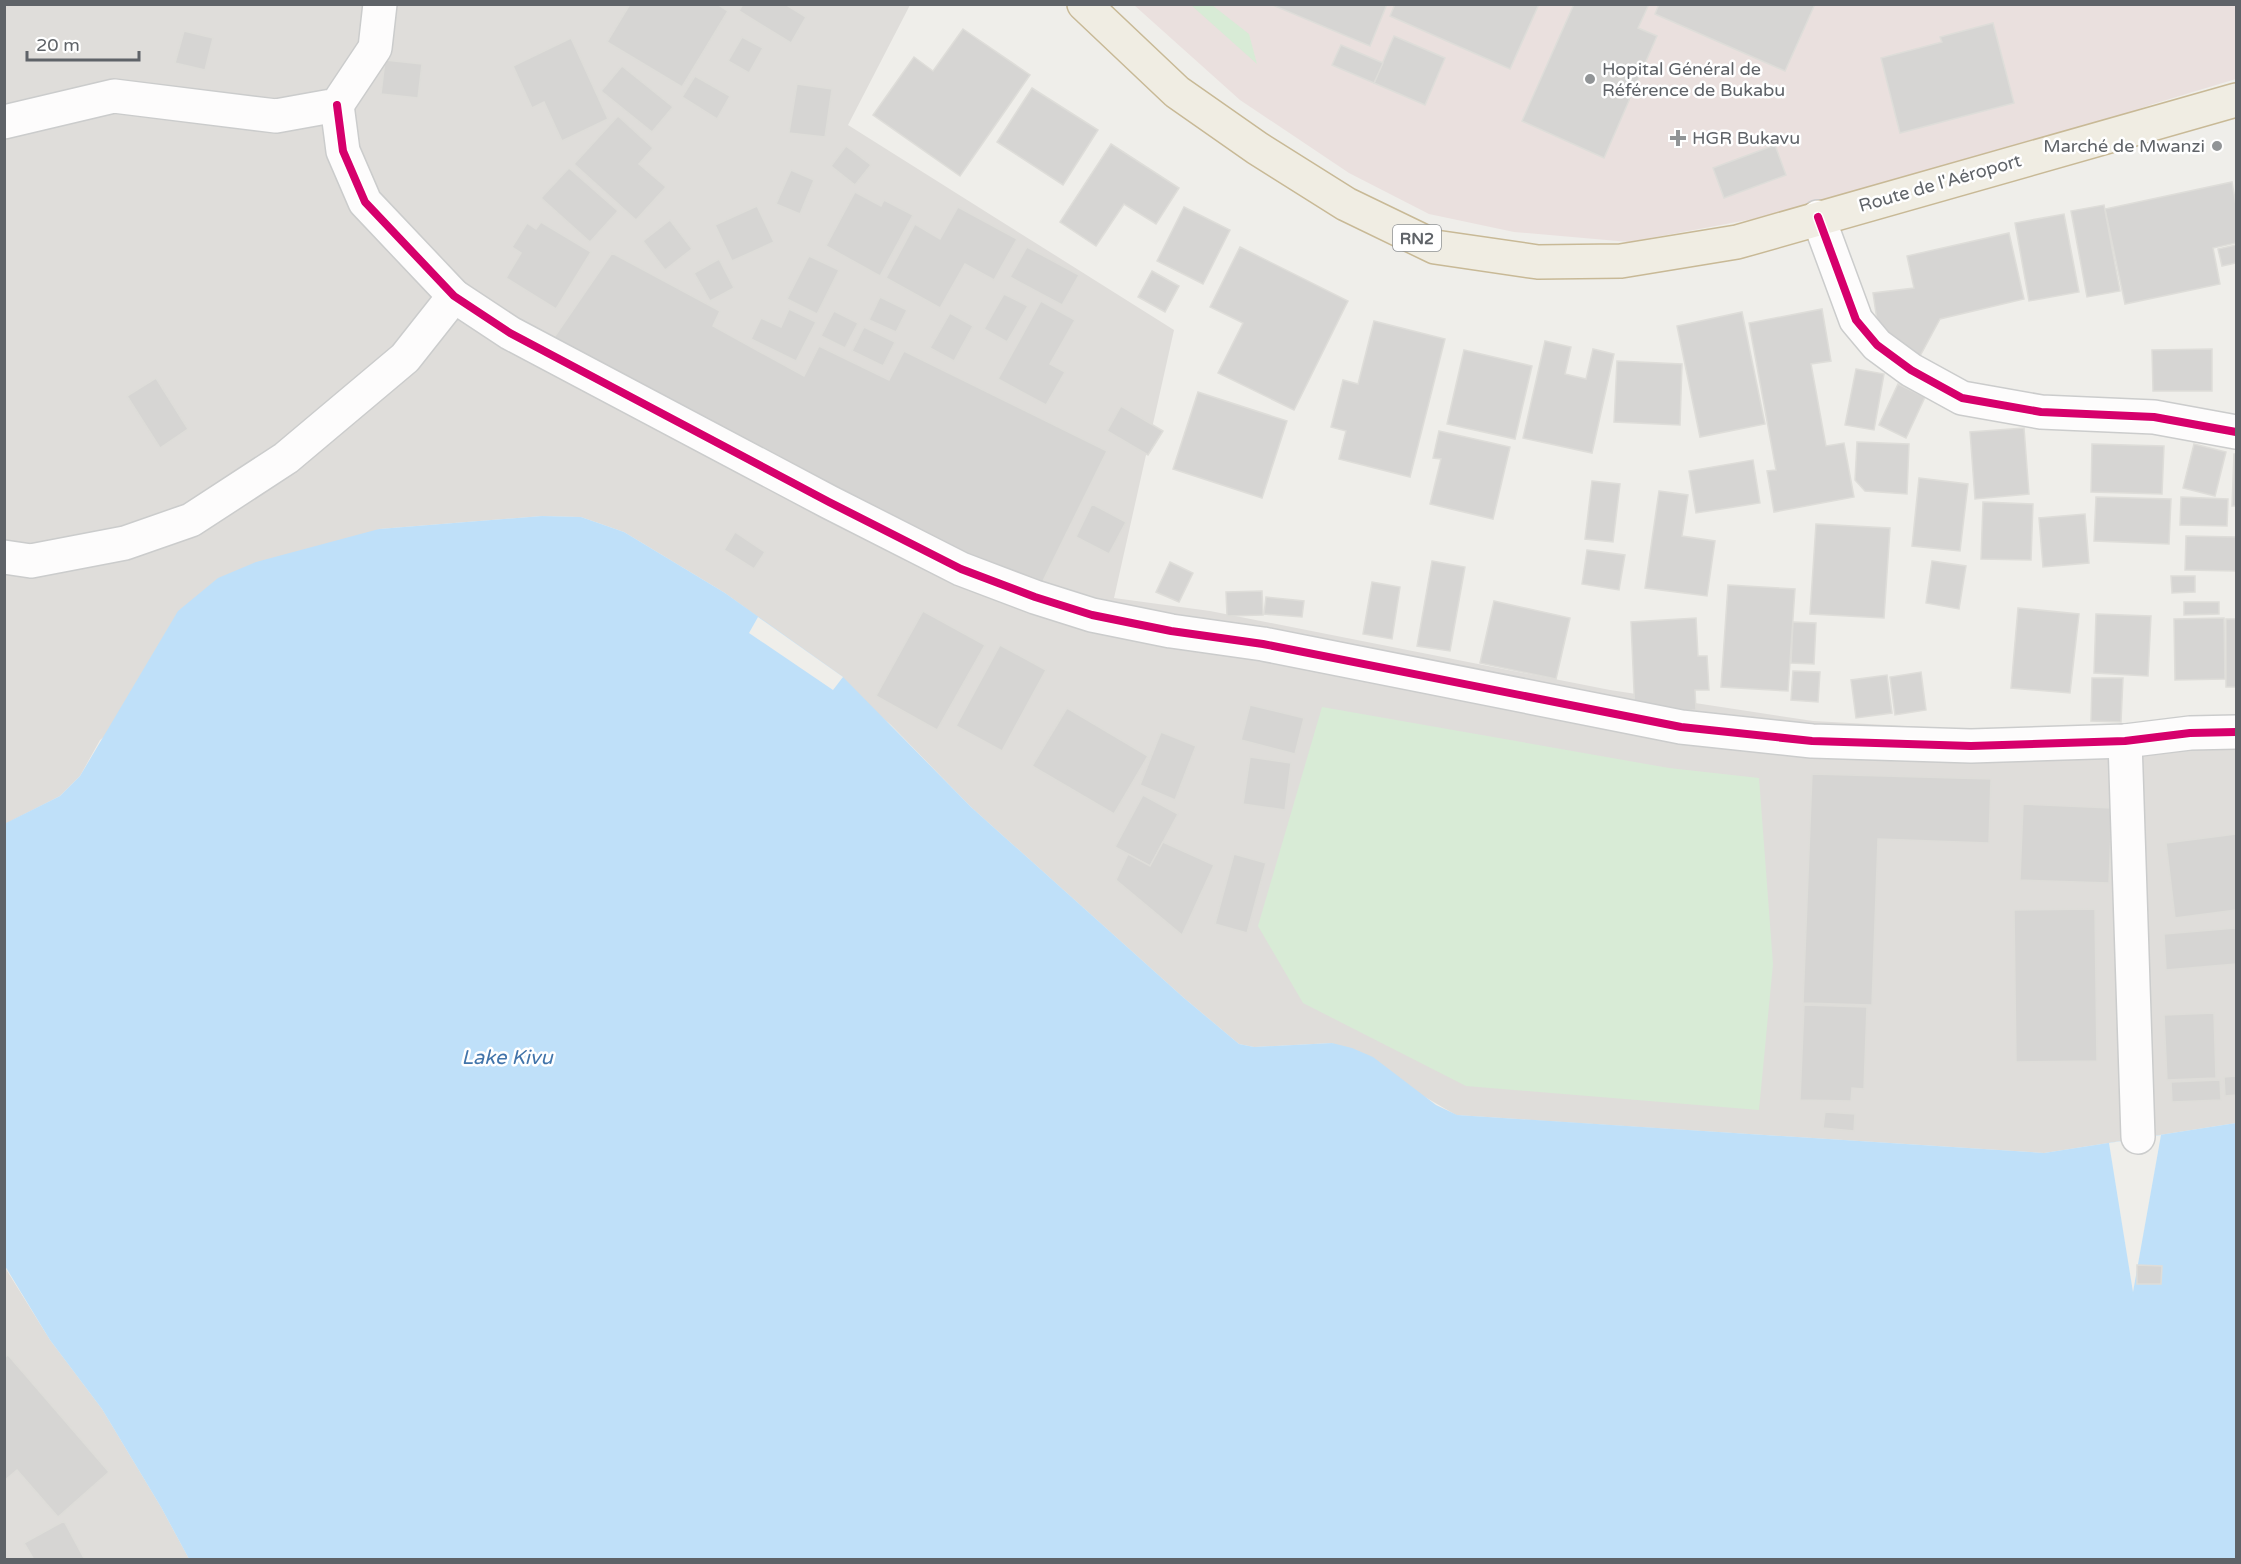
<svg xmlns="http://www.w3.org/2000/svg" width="2241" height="1564" viewBox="0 0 2241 1564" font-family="'Varela Round',sans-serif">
<rect width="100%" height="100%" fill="#efeeea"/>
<g fill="#dfddda">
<path d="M5 5H910L848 125 1174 330 1114 598 1210 611 1610 690 1813 721 2236 744V1123L2044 1153 1456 1115 1332 1043 1254 1047 1239 1044 1184 998 971 807 890 724 758 617 725 593 624 532 581 517 542 516 379 529 100 740 80 776 60 796 5 824Z"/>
<path d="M4 1266 50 1340 102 1409 161 1507 189 1559H5Z"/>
</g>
<path fill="#eae0de" d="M1134 5H2236V79L2153 104 1915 189 1629 242 1514 232 1429 214 1349 173 1240 100Z"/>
<g fill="#d8ebd6">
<path d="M1191 5H1212L1249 34 1257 64Z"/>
<path d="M1322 707 1669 768 1759 778 1773 964 1759 1110 1466 1086 1303 1003 1258 926Z"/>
</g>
<path fill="#bfe0f9" d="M542 516 581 517 624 532 725 593 843 677 971 807 1184 998 1239 1044 1254 1047 1332 1043 1352 1048 1373 1057 1436 1105 1457 1115 2044 1153 2236 1123V1559H189L161 1507 102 1409 50 1340 5 1266 4 824 60 796 80 776 178 611 218 578 256 562 379 529Z"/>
<g fill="#efeeea">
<path d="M758 617 843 677 833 690 749 633Z"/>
<path d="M2161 1135 2133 1292 2109 1143Z"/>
</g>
<g fill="#d6d5d3" stroke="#deddd9" stroke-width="1.5">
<path d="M630 4H717L728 11 682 87 607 42Z"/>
<path d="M743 4H785L806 17 791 43 739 11Z"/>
<path d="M1270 4H1387L1370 46Z"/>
<path d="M1395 4H1539L1510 69 1390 16Z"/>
<path d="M1574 4H1649L1638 28 1657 36 1604 158 1522 121Z"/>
<path d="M1659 4H1815L1785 71 1655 14Z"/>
<path d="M1993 23 2014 103 1900 133 1881 58 1942 42 1940 37Z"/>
<path d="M963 29 1030 75 960 176 873 115 914 57 933 71Z"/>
<path d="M184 31 213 38 205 70 175 63Z"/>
<path d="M1394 36 1445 58 1425 105 1374 83Z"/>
<path d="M742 37 763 48 749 73 728 61Z"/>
<path d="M571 38 608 119 562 141 544 102 532 108 513 66Z"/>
<path d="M1341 45 1383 63 1374 83 1332 65Z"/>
<path d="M385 60 422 64 418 98 381 94Z"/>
<path d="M622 66 673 107 652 132 601 91Z"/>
<path d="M695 76 730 96 717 119 682 97Z"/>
<path d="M797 84 832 89 825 137 789 133Z"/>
<path d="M1032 88 1098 130 1063 185 997 142Z"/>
<path d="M618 116 653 148 639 164 666 187 636 220 574 164Z"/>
<path d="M1111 144 1179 188 1156 224 1124 204 1096 246 1060 222Z"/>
<path d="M1775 145 1786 175 1724 198 1713 168Z"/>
<path d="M846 146 871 165 855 185 831 166Z"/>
<path d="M569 168 618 211 590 242 541 198Z"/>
<path d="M791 170 814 180 800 214 776 204Z"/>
<path d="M2232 182 2236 205V243L2213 248 2220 284 2125 304 2105 209Z"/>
<path d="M855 192 881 206 884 200 913 215 880 276 826 246Z"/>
<path d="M2104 205 2120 291 2087 297 2071 211Z"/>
<path d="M757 206 774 242 732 261 715 225Z"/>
<path d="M958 207 1017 239 994 280 965 264 940 308 886 278 915 224 940 239Z"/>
<path d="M1184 207 1230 230 1203 284 1157 261Z"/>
<path d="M2064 214 2079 292 2029 301 2015 223Z"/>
<path d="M670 220 692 249 665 270 643 241Z"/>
<path d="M541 222 591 252 556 309 506 278 521 253 512 247 527 223 536 229Z"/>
<path d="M2009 233 2024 299 1940 319 1920 356 1879 334 1873 293 1914 288 1907 256Z"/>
<path d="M2236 245V263L2222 266 2218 249Z"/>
<path d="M1027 247 1079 275 1062 305 1010 277Z"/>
<path d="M1240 247 1348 301 1294 410 1218 373 1243 323 1210 307Z"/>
<path d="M612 253 720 311 713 326 804 376 819 346 889 380 904 351 1107 451 1039 589 765 454 553 339Z"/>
<path d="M809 256 839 270 817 314 787 299Z"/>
<path d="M719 259 734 288 710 301 694 273Z"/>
<path d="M1152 271 1179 286 1165 312 1138 297Z"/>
<path d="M1004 294 1028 306 1007 342 984 329Z"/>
<path d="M880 297 907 310 896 332 869 320Z"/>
<path d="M1041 301 1075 320 1050 364 1065 372 1046 405 998 379Z"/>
<path d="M789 309 816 322 796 361 751 339 761 318 781 327Z"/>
<path d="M1822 309 1831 361 1811 364 1826 446 1844 443 1854 497 1774 512 1767 471 1776 470 1749 323Z"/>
<path d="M834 311 858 323 845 348 821 336Z"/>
<path d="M1742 312 1765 424 1700 437 1677 326Z"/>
<path d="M950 313 973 326 954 361 930 348Z"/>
<path d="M1374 321 1445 339 1410 477 1339 459 1346 431 1331 427 1343 380 1358 384Z"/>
<path d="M864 327 895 342 883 366 852 351Z"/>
<path d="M1545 341 1571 347 1565 374 1586 379 1593 349 1614 354 1592 453 1523 438Z"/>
<path d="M2212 349V391H2153L2152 350Z"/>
<path d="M1464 350 1532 366 1515 439 1447 424Z"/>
<path d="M1617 361 1682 364 1680 425 1614 422Z"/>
<path d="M1856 369 1884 374 1874 430 1845 425Z"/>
<path d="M156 378 188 429 160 448 127 396Z"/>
<path d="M1898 384 1925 397 1906 438 1879 425Z"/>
<path d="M1198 392 1287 421 1262 498 1173 469Z"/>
<path d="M1121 406 1163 431 1148 455 1107 431Z"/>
<path d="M2024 428 2029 494 1975 499 1970 432Z"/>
<path d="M1439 431 1510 447 1493 519 1430 504 1441 459 1433 458Z"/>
<path d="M1857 442 1909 444 1907 494 1865 491 1855 480Z"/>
<path d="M2092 444 2164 446 2162 494 2091 492Z"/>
<path d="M2194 444 2226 452 2215 496 2183 488Z"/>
<path d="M2234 454H2236V506H2232Z"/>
<path d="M1753 460 1760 503 1696 513 1689 471Z"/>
<path d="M1919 478 1968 484 1960 551 1912 546Z"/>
<path d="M1592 481 1620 484 1613 542 1585 539Z"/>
<path d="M1659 491 1688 495 1682 536 1715 541 1707 596 1645 588Z"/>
<path d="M2096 497 2171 499 2169 544 2094 541Z"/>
<path d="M2181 497 2228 499 2227 526 2180 525Z"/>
<path d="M1983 502 2033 504 2031 560 1981 559Z"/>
<path d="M1092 504 1126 522 1109 554 1076 537Z"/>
<path d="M2085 514 2089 563 2043 567 2039 518Z"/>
<path d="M1816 524 1890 528 1884 618 1810 614Z"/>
<path d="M735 532 765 552 754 569 724 550Z"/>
<path d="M2186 536 2236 537V571L2185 570Z"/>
<path d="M1587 550 1625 555 1619 590 1582 584Z"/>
<path d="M1432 561 1465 567 1450 651 1417 646Z"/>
<path d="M1932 561 1966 566 1959 609 1926 603Z"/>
<path d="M1170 562 1193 573 1179 602 1156 592Z"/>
<path d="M2171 576H2195V592L2172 593Z"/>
<path d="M1372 582 1400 587 1392 639 1363 634Z"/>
<path d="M1728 585 1795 589 1788 691 1721 687Z"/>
<path d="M1262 591 1263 615 1227 616 1226 592Z"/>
<path d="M1266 597 1304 601 1302 617 1264 614Z"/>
<path d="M1494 601 1570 618 1556 679 1480 663Z"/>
<path d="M2184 602H2219V614L2184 615Z"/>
<path d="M2018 608 2079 614 2070 693 2011 688Z"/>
<path d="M923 611 985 645 937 730 876 696Z"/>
<path d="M2096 614 2151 616 2148 676 2094 673Z"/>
<path d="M1696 618 1698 656H1707L1709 690H1695L1696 710 1635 714 1631 622Z"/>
<path d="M2224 618 2225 679 2175 680 2174 619Z"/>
<rect x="2226" y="619" width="10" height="68"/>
<path d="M1793 622 1816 623 1814 664 1791 663Z"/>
<path d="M1000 645 1046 670 1002 751 956 726Z"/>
<path d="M1793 671 1820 672 1818 702 1791 700Z"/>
<path d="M1921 672 1926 710 1895 715 1890 677Z"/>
<path d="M1887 675 1892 713 1856 718 1851 680Z"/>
<path d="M2092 678H2123L2121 722 2091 721Z"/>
<path d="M1250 705 1304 718 1295 754 1241 740Z"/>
<path d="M1067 708 1148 756 1114 814 1032 766Z"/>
<path d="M1161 732 1196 746 1175 800 1140 785Z"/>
<path d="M1250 757 1291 763 1285 810 1243 804Z"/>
<path d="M1812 774 1991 779 1989 843 1878 839 1872 1005 1803 1003Z"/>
<path d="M1143 795 1178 814 1150 866 1115 847Z"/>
<path d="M2023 804 2112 808 2109 883 2020 880Z"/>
<path d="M2236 834V910L2175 918 2166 843Z"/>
<path d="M1163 842 1214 865 1182 935 1116 880 1128 854 1150 866Z"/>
<path d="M1234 854 1266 863 1247 933 1215 924Z"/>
<path d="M2095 909 2097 1061 2016 1062 2014 910Z"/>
<path d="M2236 928V964L2166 970 2164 934Z"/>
<path d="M1804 1005 1867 1007 1864 1089 1852 1088 1851 1101 1800 1100Z"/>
<path d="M2214 1013 2216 1078 2167 1080 2164 1015Z"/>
<path d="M2236 1076V1095L2225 1096 2224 1077Z"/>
<path d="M2220 1080 2221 1100 2172 1102 2171 1082Z"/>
<path d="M1825 1112 1855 1114 1854 1131 1823 1128Z"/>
<path d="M2137 1265 2162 1266 2161 1284H2137Z"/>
<path d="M8 1355 109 1472 58 1517 17 1470 4 1481V1358Z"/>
<path d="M64 1521 85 1560H34L24 1543Z"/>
</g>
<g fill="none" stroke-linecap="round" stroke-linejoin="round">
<defs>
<g id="minor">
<path d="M337 105 343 151 365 202 454 296 510 333 829 502 961 569 1035 597 1092 615 1171 631 1263 644 1681 727 1812 741 1971 746 2125 741 2190 733 2236 732"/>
<path d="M4 122 114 96 276 116 337 105 375 48 380 4"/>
<path d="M1818 217 1856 320 1877 345 1911 370 1962 398 2041 412 2154 417 2236 432"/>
<path d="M4 557 31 561 125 543 191 520 286 458 405 358 454 296"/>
<path d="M2125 741 2138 1137"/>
</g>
<path id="highway" d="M1084 4 1177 92 1257 148 1346 204 1435 247 1538 262 1621 261 1737 242 2236 100"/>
</defs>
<use href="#minor" stroke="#cbcccc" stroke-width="36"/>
<use href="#highway" stroke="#c8b996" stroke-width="36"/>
<use href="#minor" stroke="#fdfcfc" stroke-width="33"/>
<use href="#highway" stroke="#f0ede3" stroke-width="33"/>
<defs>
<g id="cycleway">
<path d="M337 105 343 151 365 202 454 296 510 333 829 502 961 569 1035 597 1092 615 1171 631 1263 644 1681 727 1812 741 1971 746 2125 741 2190 733 2236 732"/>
<path d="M1818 217 1856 320 1877 345 1911 370 1962 398 2041 412 2154 417 2236 432"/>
</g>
</defs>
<use href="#cycleway" stroke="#fff" stroke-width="11"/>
<use href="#cycleway" stroke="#d6006c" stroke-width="8"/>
</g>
<g fill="#919496" stroke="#fff" stroke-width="2">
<circle cx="1590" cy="79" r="6"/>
<path d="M1675 129h6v6h6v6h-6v6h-6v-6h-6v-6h6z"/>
<circle cx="2217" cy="146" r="6"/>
</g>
<g text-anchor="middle" stroke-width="5" stroke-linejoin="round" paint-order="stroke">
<rect fill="#fff" stroke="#8f9295" stroke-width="1.5" x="1393" y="225" width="48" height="26" rx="4.5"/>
<g font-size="16" font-weight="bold" fill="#5f6368">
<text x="1417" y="244">RN2</text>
</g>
<g font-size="18" fill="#5f6368" stroke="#fff" text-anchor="start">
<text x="1602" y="75">Hopital Général de<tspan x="1602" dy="21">Référence de Bukabu</tspan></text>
<text x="1692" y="144">HGR Bukavu</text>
<text x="2205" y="152" text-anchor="end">Marché de Mwanzi</text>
</g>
<g font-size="18" fill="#5f6368" stroke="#fff">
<text transform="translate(1940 183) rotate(-16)" y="6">Route de l'Aéroport</text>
</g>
<g font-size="20" font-style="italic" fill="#4174aa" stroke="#fff">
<text x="507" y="1064">Lake Kivu</text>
</g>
</g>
<rect width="2241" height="1564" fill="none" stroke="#5f6368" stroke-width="12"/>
<path d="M27 51v9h112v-9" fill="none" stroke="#5f6368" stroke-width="3"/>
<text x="36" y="51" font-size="18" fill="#5f6368" stroke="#ffffff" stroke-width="4.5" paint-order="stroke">20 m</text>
</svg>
